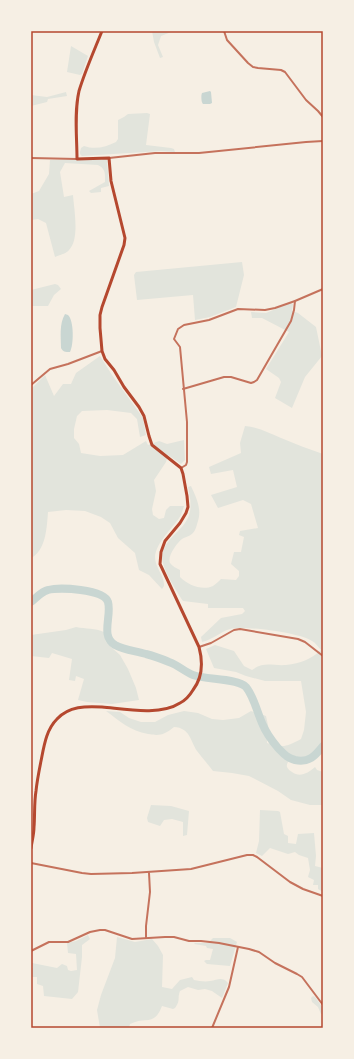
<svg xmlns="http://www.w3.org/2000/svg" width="354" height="1059" viewBox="0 0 354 1059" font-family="Helvetica,sans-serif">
<rect width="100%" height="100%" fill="#f6efe4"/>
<g fill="#e2e4dc">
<path d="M152 31 171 32 161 36 158 45 163 57 160 58 154 42Z"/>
<path d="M71 46 88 56 82 74 80 75 67 72Z"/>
<path d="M66 92 67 96 48 99 47 102 31 106V95L47 97Z"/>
<path d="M147 113 150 114 146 145 171 148 174 149 175 152 161 151 82 156C79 154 80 152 81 148L84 146C95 150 106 147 116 142L118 139V120L124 117 128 114Z"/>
<path d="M107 159 109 186 101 188V192L91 193 89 191 105 182C105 174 106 169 98 165L65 163 60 172 64 197 73 195C74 209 80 239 69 250 66 254 59 255 55 257L46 223 38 219 31 220V194L39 191 49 174 50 160Z"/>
<path d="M242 262 244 275 236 307 210 317 195 320 193 295 137 300 134 275 136 272Z"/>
<path d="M55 284 58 285 61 289 54 295 48 306H31V290Z"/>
<path d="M290 303 293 304 292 311 298 313 316 327 322 356 305 377 292 408 275 398 281 382 279 378 266 369 289 332 262 318H252L251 312 266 313Z"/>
<path d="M100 356 112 375 143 418 146 435 140 437 137 419 131 413 107 410 82 411 77 416 74 429V438L79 444 81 453 100 456 123 455 146 441 148 445 159 441 167 444 184 440 185 460 181 464 168 455 166 462 154 480 156 491 152 509 153 515 159 519 164 518 166 510 170 506H184C183 509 182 512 181 515 173 528 156 542 155 557 155 568 165 576 164 586L162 589 149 575 139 570 135 553 118 538 110 523 101 517 85 511 66 510 48 512C47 526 46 551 31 558V389L45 375 54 396 63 384H71L76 373Z"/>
<path d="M245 426C258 427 269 433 281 438 295 444 309 449 323 454V744C313 757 306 762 290 758 289 761 286 764 287 767 288 769 290 771 292 772 300 778 308 773 315 767L317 770 323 772V805H310L291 800 278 791 249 776 232 773 213 771C208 764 202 758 197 751 190 740 190 728 174 727 164 735 160 736 148 734 130 731 120 721 106 711L120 712 129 718 141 722H155L168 715 184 711 198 713 212 719 223 720 239 718 251 711 266 716 269 730 267 739V743C284 748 286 747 301 739L304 730 306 712 301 681H265L246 676 236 672 214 668 206 649 215 645 234 651 244 666 252 670C264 661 272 666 286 665 301 663 310 660 321 650 318 647 316 643 312 641 302 633 243 625 230 629 220 632 212 640 202 642L201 637 221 618 242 614 245 611 243 608H208V604L183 601C177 592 161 567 162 556 164 538 184 531 189 515 192 507 190 496 188 487L191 486C196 497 202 509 198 521 197 524 196 528 195 530 192 536 187 536 182 539 177 543 167 556 170 563 172 566 176 568 180 570V577C188 585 202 591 213 586 216 584 219 581 221 579L236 580 239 576V571L231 564 234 552H241L244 537 239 535 240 531 258 528 251 504 243 500 218 508 211 495 237 487 233 470 211 474 209 467 241 453 240 443Z"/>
<path d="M76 627C86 629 95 628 104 632L106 642 112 648 120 655 128 669 136 688 139 700 112 704 87 702 78 700 84 679 76 676 75 681 69 680 72 659 52 653 49 658 31 656V635L66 630Z"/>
<path d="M151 805 171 806 189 811 187 835 183 836V822L172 819 164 820 160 826 148 822 147 818Z"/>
<path d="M260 810 278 811 280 812 284 834 288 836V843L296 844 298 834 314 833 316 856 315 866 323 868V892L318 889V885H313L314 880 308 877 310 870 308 858 299 855 295 852 288 854 270 848 262 856 256 853 259 841Z"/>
<path d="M88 935 90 939 82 945V957L78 992 72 999 44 996 43 986 37 984V977H31V968H33L32 963 57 968 62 964 67 966 68 970 71 971 77 970 76 954 68 953 67 943 76 941Z"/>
<path d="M117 937 135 942 152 939 158 946 163 955 162 987 172 989 180 980 192 977 194 980C199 981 205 982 210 981 218 980 222 976 228 983L222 998 212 991 205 989 198 990 188 987 180 991C177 998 181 1000 175 1008L173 1009 162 1006C154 1027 146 1016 130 1024L129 1028H100L97 1010 101 995 115 958Z"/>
<path d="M213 938H230L237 942 230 966 207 964 204 961 206 960H210L213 949 207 948 206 946 194 944 195 943H208Z"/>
<path d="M313 996 315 997 323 1008V1014H321L318 1007 312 1002 311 998Z"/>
</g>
<g fill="#c9d6d2">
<path d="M210 91 211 92 212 103 210 104H203C201 102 201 95 202 93Z"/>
<path d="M65 314 68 315C74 320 74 345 70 352 65 352 63 352 61 348 61 337 59 324 65 314Z"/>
</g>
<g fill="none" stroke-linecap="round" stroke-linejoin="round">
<path stroke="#c9d6d2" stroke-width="8" d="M31 602C36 598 42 591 48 590 59 587 104 589 108 602 112 616 100 636 115 645 124 650 136 651 146 654 154 656 162 659 169 662 178 665 185 672 193 675 206 680 237 678 246 687 254 697 257 712 262 723 266 733 272 741 278 748 284 754 287 758 295 760 309 763 315 756 323 746"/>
<g stroke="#c5725c" stroke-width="2">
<path d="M224 31 227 40 248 63 253 67 258 68 281 70 285 72 306 100 318 111 323 117"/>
<path d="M31 158 77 159"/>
<path d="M109 158 155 153H199L306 142 323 141"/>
<path d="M31 385 50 369 68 364 102 351"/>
<path d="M183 389 224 377H231L251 383 254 382 257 380 291 321 294 310 295 301"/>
<path d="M181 468 186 465 187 462V422L180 347 174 339 178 329 184 325 209 320 238 309 265 310 275 308 295 301 323 289"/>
<path d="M199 647 211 643 234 630 240 629 298 639 305 642 323 656"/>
<path d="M31 863 82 873 91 874 132 873 191 869 247 855H253L257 857 290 882 303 889 323 896"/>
<path d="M146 938V926L150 892 149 873"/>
<path d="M31 951 49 942H68L90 932 100 930H105L132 939 165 937H174L189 941H201L219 943 249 949 259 952 275 963 297 974 302 977 323 1005"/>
<path d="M212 1028 229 987 238 947"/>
</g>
<path stroke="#b5482f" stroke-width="3" d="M31 848C32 841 34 834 34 827 35 815 34 803 36 791 37 781 39 771 41 761 44 746 46 730 57 719 69 706 86 706 102 707 125 709 160 716 180 703 186 700 190 695 193 690 203 677 203 662 199 647L160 564 161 552 165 541 180 523 186 513 188 507 187 496 183 474 181 468 152 445 149 436 144 416 139 407 124 387 114 370 105 359 102 351 100 328V315L102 307 124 245 125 238 111 181 109 158 77 159C77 137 74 113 79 91 85 71 94 51 102 31"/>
</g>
<rect width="354" height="1059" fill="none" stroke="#f6efe4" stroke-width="64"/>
<rect x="32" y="32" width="290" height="995" fill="none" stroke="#b5482f" stroke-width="1.5"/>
</svg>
